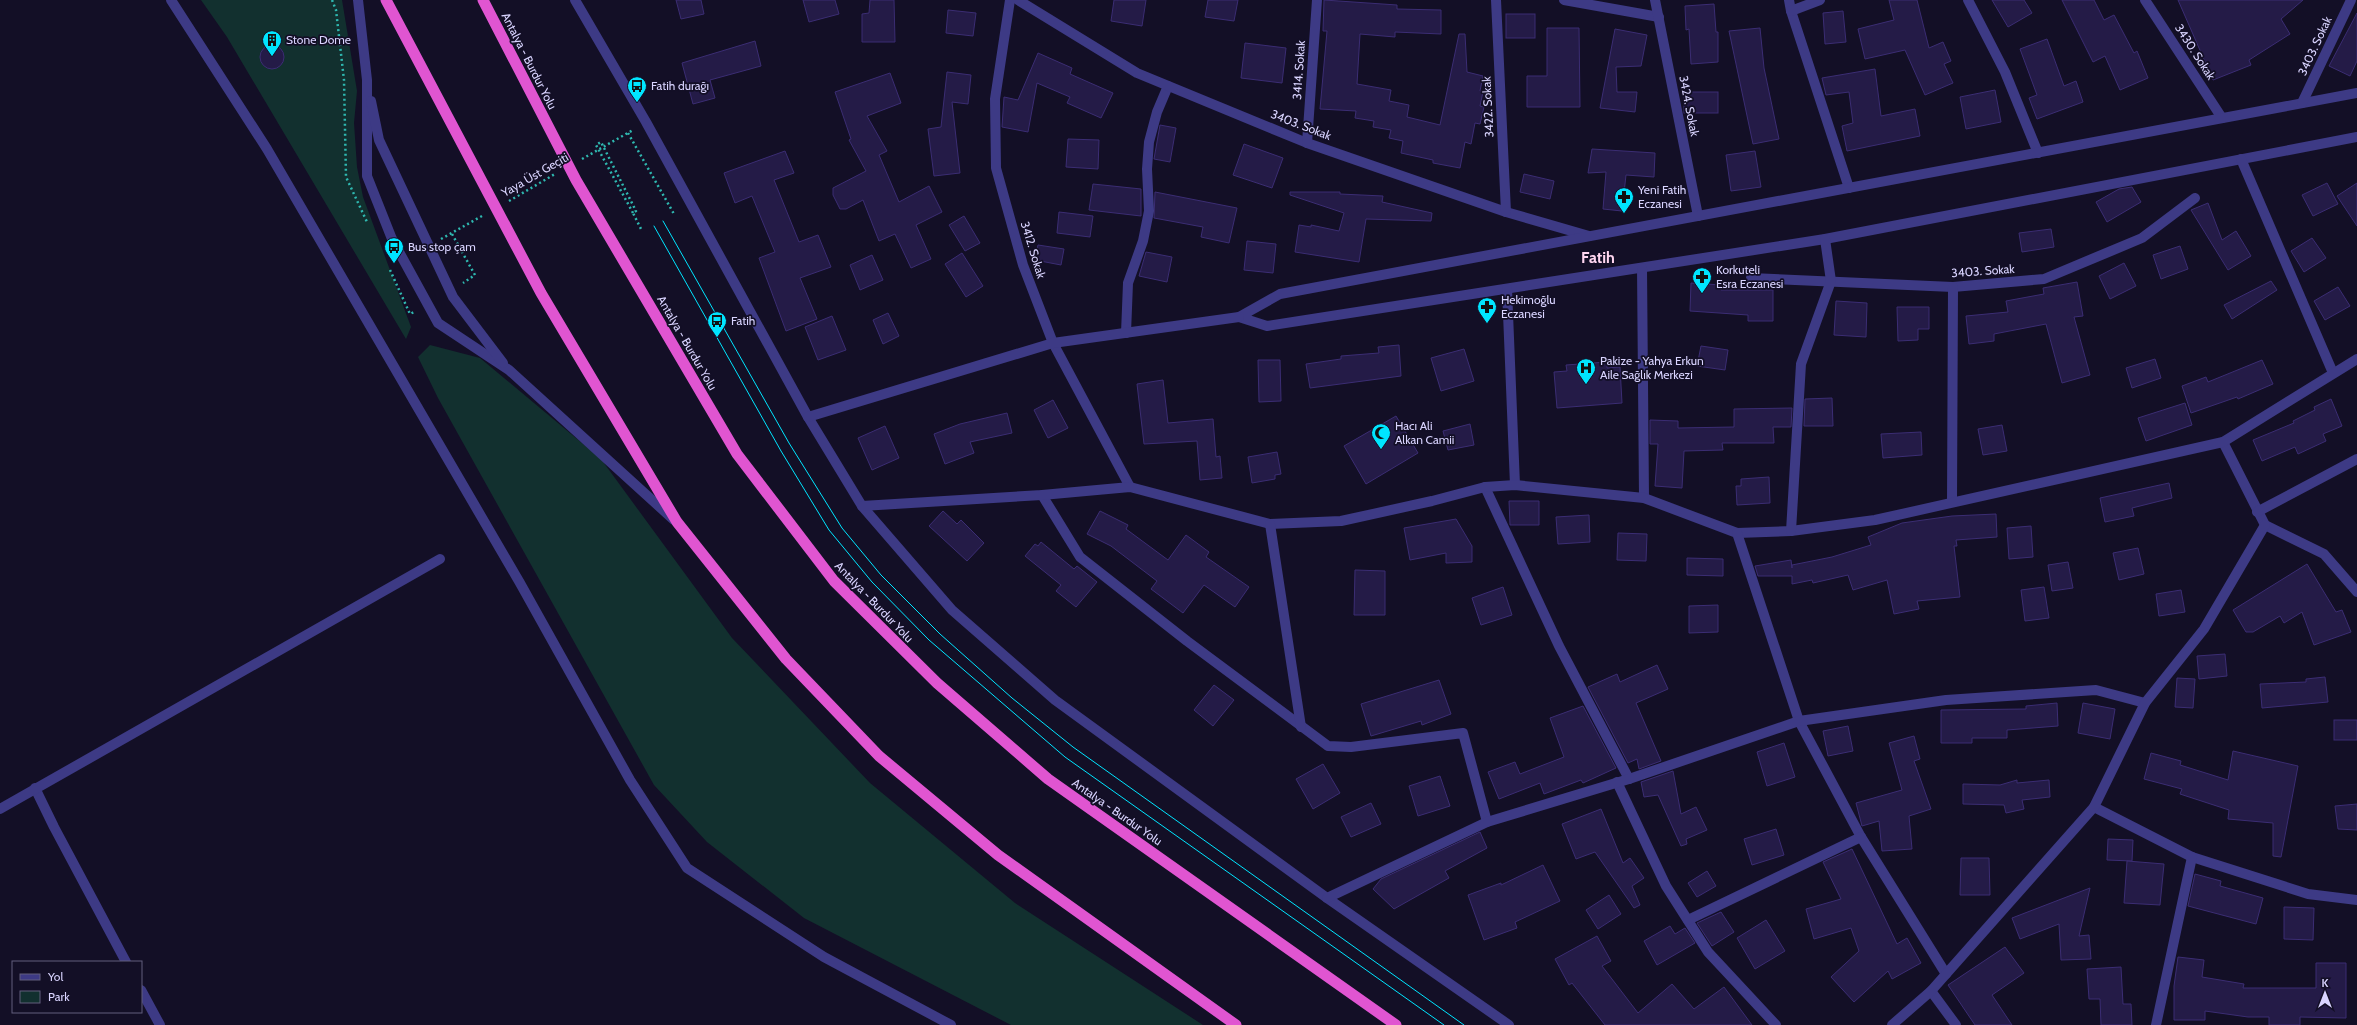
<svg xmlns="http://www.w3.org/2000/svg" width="2357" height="1025" viewBox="0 0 2357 1025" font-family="Cabin,sans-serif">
<rect width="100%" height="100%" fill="#130f26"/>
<g fill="#12302f">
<path d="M201 0H342L357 91 354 123 357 167 363 197 411 327 406 339 227 37Z"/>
<path d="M430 345 480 358 601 459 732 638 870 783 1015 903 1203 1025H1011L804 918 707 842 654 785 438 398 418 357Z"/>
</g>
<g fill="#241b47" stroke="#3b2d73">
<path d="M676 0H701L704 14 681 19Z"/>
<path d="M803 0H835L839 14 809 22Z"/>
<path d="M870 0H894L895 42H862V14L869 13Z"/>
<path d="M1114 0H1146L1142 26 1111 21Z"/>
<path d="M1208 0H1238L1234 21 1205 17Z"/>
<path d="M1324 0 1397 5V9L1441 10V34L1395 32V37L1360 34 1357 84 1391 90 1389 101 1409 105 1407 117 1440 125 1459 34H1465L1467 72 1483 76 1480 91 1483 92 1480 106 1484 107 1480 124 1475 123 1471 144 1465 142 1460 168 1433 163V160L1401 153 1403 141 1389 138 1391 130 1373 127 1374 121 1355 118 1356 111 1320 109 1327 31H1323Z"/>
<path d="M1889 0H1917L1929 48 1943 42 1951 61 1944 64 1953 83 1925 95 1905 50 1865 59 1858 29 1894 20Z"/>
<path d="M1992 0H2024L2032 13 2008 27Z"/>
<path d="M2062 0H2094L2104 20 2114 15 2134 53 2137 51 2148 78 2120 90 2105 56 2093 62Z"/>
<path d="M2178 0H2303L2281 19 2290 34 2249 60 2251 65 2213 80Z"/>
<path d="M1714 4 1716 32H1718V62L1691 64 1689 29 1686 30 1685 6Z"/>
<path d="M948 10 976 13 973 36 946 33Z"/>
<path d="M1843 11 1846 42 1825 44 1823 13Z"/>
<path d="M2357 13V61L2350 76 2329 66Z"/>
<rect x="1506" y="14" width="29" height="24"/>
<path d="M1547 28H1579L1580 107H1527V76H1547Z"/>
<path d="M1760 28 1764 68 1779 139 1753 144 1729 31Z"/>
<path d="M1615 29 1647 35 1641 66 1616 67 1617 92H1637L1635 112 1600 108Z"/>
<path d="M2047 39 2064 86 2076 81 2083 102 2037 119 2029 98 2037 95 2020 49Z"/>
<path d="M755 41 761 66 710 80 715 98 693 104 682 63Z"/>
<path d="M1245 43 1286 48 1282 83 1241 78Z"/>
<circle cx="272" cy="57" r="12"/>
<path d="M1038 53 1072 68 1070 74 1113 93 1101 118 1067 103 1070 97 1037 83 1028 132 1002 127 1004 97 1018 100Z"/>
<path d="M1875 69 1881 116 1915 109 1920 136 1847 151 1842 126 1853 123 1849 92 1826 95 1822 78Z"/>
<path d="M947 72 971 75 968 104 952 102 960 173 934 176 928 129 941 127Z"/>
<path d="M890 73 901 103 867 116 887 151 879 155 899 202 929 186 942 212 916 225 931 259 911 268 895 234 879 241 863 200 846 209H840L833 195V188L866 171 849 140 851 139 835 92Z"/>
<path d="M1995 90 2001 122 1966 129 1960 97Z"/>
<rect x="1684" y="92" width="34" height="21"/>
<path d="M1160 125 1176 128 1170 162 1154 159Z"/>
<path d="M1068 139 1099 140 1098 169 1066 167Z"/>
<path d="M1244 144 1283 158 1272 188 1233 175Z"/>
<path d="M1592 149 1655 153 1654 177 1626 175 1622 211 1603 209 1606 172 1588 173Z"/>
<path d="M785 151 794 173 774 180 799 242 818 235 831 267 800 278 817 319 786 331 759 258 775 252 752 196 735 203 724 173Z"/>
<path d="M1755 151 1761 187 1731 191 1726 155Z"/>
<path d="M1524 174 1554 181 1550 199 1520 192Z"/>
<path d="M2327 183 2338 204 2313 216 2302 195Z"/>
<path d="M2357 183V226L2337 196Z"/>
<path d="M1093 184 1141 189V216L1089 210Z"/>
<path d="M2132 187 2141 202 2107 222 2096 202 2119 189Z"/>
<path d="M1155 192 1237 208 1229 243 1201 237 1203 227 1154 218Z"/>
<path d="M1290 192H1340V194L1383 196 1382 202 1432 213 1431 221 1366 219 1359 262 1295 252 1299 225 1311 227V225L1339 231 1344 213 1290 195Z"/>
<path d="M2208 203 2222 240 2236 231 2251 256 2228 270 2191 210Z"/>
<path d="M1059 212 1093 216 1090 237 1057 233Z"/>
<path d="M964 216 980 243 965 251 949 225Z"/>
<path d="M2051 229 2054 247 2022 252 2019 233Z"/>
<path d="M2312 238 2326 258 2304 272 2291 251Z"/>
<path d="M1247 241 1276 244 1273 273 1244 270Z"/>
<path d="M1038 245 1064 249 1061 265 1035 260Z"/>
<path d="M2180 246 2188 269 2161 279 2153 255Z"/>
<path d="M1146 252 1172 257 1167 282 1139 276Z"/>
<path d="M962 253 983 286 966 297 945 264Z"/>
<path d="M872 255 883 280 860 290 850 265Z"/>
<path d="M2124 263 2136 286 2110 299 2099 276Z"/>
<path d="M2271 281 2277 290 2232 319 2224 305Z"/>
<path d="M2077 282 2083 316 2074 317 2090 375 2062 383 2046 324 1994 334V341L1969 344 1966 316 2008 312 2006 301 2044 294 2043 288Z"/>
<path d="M1691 283 1721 285V290H1773V321H1748V315L1690 311Z"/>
<path d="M2338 287 2350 306 2325 320 2314 301Z"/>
<path d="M1836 301 1867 303 1866 337 1834 335Z"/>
<path d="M1897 307H1929V329H1918V340L1898 341Z"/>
<path d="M888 313 899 336 883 344 873 320Z"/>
<path d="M832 316 846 350 818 360 805 327Z"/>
<path d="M1399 345 1401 376 1310 388 1306 364 1341 359V356L1379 353 1378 347Z"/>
<path d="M1701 346 1728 350 1725 370 1697 366Z"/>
<path d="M1464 349 1474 381 1441 391 1431 358Z"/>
<path d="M2155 359 2161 378 2132 388 2126 368Z"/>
<path d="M1258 360H1280L1281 401 1259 402Z"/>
<path d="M2262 360 2273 384 2238 399 2237 397 2191 413 2182 386 2206 377 2208 382Z"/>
<path d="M1607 362V368L1620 367 1622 403 1557 408 1554 372 1567 371 1566 365Z"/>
<path d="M1163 380 1168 423 1213 419 1216 457 1220 456 1222 478 1200 480 1197 441 1144 444 1137 384Z"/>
<path d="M1832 398 1833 426H1804L1805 399Z"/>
<path d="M2331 399 2342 426 2323 434 2326 441 2298 454 2295 447 2262 461 2253 440 2294 423 2293 421 2315 410 2314 407Z"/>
<path d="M1053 400 1068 428 1048 438 1034 410Z"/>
<path d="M2185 403 2192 425 2146 441 2138 418Z"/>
<path d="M1792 408 1791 427H1773L1774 443H1722L1723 450 1684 451 1682 488 1655 486 1658 444H1650V420L1678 421V428L1734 427V409Z"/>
<path d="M1007 413 1012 433 970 442 974 453 945 464 934 434 960 424Z"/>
<path d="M1396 416 1418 453 1366 484 1344 446Z"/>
<path d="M1470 424 1474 445 1448 450 1443 431Z"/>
<path d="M2002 425 2007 451 1983 455 1978 429Z"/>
<path d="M885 426 899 458 872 470 858 438Z"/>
<path d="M1921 432 1922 455 1883 458 1881 434Z"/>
<path d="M1277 452 1281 474 1275 475V479L1252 483 1248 457Z"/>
<path d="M1769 477 1770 503 1737 505 1736 486H1741V479Z"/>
<path d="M2169 483 2172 498 2132 508 2134 516 2105 522 2100 498Z"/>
<path d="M1509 501H1539V525H1510Z"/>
<path d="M943 511 957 524 961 520 984 543 967 561 929 526Z"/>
<path d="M1100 511 1128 525 1126 529 1168 560 1186 535 1209 552 1206 557 1249 587 1235 607 1204 585 1183 613 1151 589 1157 581 1111 546 1087 534Z"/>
<path d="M1996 514 1997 537 1956 540 1957 546H1954L1960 597 1917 601 1919 609 1894 614 1887 580 1853 590 1848 575 1813 583 1812 580 1792 584V576H1758L1755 566 1791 560 1792 568V565L1832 557 1871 545 1868 537 1902 523 1952 516Z"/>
<path d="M1589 515 1590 542 1558 544 1556 517Z"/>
<path d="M1456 519 1472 546V562L1446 563V553L1410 560 1404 528Z"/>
<path d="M2031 526 2033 557 2009 559 2007 528Z"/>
<path d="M1618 533 1647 534 1646 561 1617 560Z"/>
<path d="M1041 542 1074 569 1077 566 1097 582 1076 607 1056 591 1061 585 1025 556 1035 544 1038 546Z"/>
<path d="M2138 548 2144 574 2119 580 2113 553Z"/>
<path d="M1687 558 1723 559V576L1687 575Z"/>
<path d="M2068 562 2073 588 2052 591 2048 565Z"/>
<path d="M2307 564 2336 612 2342 610 2351 632 2314 645 2302 612 2284 623 2280 616 2253 632H2246L2233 610Z"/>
<path d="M1355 570 1385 571V615H1354Z"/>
<path d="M1503 587 1512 615 1481 625 1472 598Z"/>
<path d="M2044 587 2049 618 2025 621 2021 590Z"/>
<path d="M2181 590 2185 612 2159 616 2156 594Z"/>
<path d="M1718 605V632L1689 633V606Z"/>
<path d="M2225 654 2227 676 2199 679 2197 656Z"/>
<path d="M1657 665 1668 689 1636 703 1661 761 1639 769 1637 759 1628 763 1588 687 1617 674 1620 682Z"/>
<path d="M2325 677 2328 702 2262 708 2260 684 2306 682V679Z"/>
<path d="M2177 678 2195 679 2193 708 2175 707Z"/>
<path d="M1439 680 1451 714 1422 725 1421 721 1371 736 1361 704Z"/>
<path d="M1214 685 1234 700 1213 726 1194 710Z"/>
<path d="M2057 703 2058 726 2007 730V738H1972V743H1941V710L2026 709V706Z"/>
<path d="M2083 703 2115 709 2110 739 2078 733Z"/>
<path d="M1583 706 1616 768 1583 783 1581 780 1544 794 1540 783 1499 799 1488 772 1515 762 1520 774 1564 757 1550 718Z"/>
<rect x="2334" y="720" width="23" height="20"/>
<path d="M1848 726 1853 751 1828 756 1823 731Z"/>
<path d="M1914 736 1920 759 1914 761 1931 809 1909 816 1912 849 1882 851 1879 821 1862 826 1856 803 1902 790 1889 743Z"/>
<path d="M1784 743 1795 777 1767 786 1757 752Z"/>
<path d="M2233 751 2298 766 2281 857 2273 856V823L2228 819 2229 810 2180 794 2182 789 2144 779 2151 753 2181 761 2180 765 2228 780Z"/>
<path d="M1323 764 1340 793 1313 809 1296 779Z"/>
<path d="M1673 771 1681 814 1696 807 1707 830 1686 839 1687 844 1681 846 1658 795 1644 797 1641 782Z"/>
<path d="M1440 776 1450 806 1418 816 1409 786Z"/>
<path d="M2017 780V783L2049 780 2050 797 2022 800 2024 809 2006 813 2004 805 1963 804V784L2000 785Z"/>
<path d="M1371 803 1381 824 1351 837 1341 817Z"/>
<path d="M2357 804V830L2338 829 2335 806Z"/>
<path d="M1601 809 1623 863 1630 858 1644 878 1632 886 1640 905 1634 908 1595 852 1576 859 1562 824Z"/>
<path d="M1776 829 1784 855 1752 865 1744 839Z"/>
<path d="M1480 832 1487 848 1445 871 1449 878 1394 909 1373 889 1381 879Z"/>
<path d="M2108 839 2133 840 2132 861 2107 860Z"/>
<path d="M1852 849 1897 944 1907 938 1921 963 1892 979 1888 971 1854 1002 1831 977 1859 951 1851 928 1814 939 1806 909 1841 899 1823 862Z"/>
<path d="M1961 858H1989L1990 895H1960Z"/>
<path d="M2127 861 2164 864 2160 905 2124 903Z"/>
<path d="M1543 865 1560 901 1515 922 1517 928 1484 940 1468 895 1501 883V885Z"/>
<path d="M1707 871 1716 886 1697 897 1688 883Z"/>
<path d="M2195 874 2221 881 2220 886 2263 898 2256 924 2188 906Z"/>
<path d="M2090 888 2079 936 2089 935 2091 959 2061 960 2059 924 2020 939 2012 918Z"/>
<path d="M1609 895 1621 914 1598 929 1586 910Z"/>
<path d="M2284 907 2314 908 2313 940 2284 939Z"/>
<path d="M1721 912 1734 932 1712 946 1697 923Z"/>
<path d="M1766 920 1785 951 1755 969 1737 938Z"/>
<path d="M1670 926 1675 934 1685 928 1695 943 1657 965 1644 941Z"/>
<path d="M1597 936 1611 961 1602 966 1638 1013 1672 984 1694 1009 1724 987 1752 1025H1605L1572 983 1569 985 1555 959Z"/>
<path d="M2005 947 2024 973 1992 995 2012 1025H1975L1948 985Z"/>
<path d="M2178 957 2204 960 2202 977 2244 984 2243 988H2316V963H2346V1018L2300 1017V1025H2269V1017H2248L2205 1011V1020H2174V986Z"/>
<path d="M2121 967 2123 1004H2131L2132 1025H2101L2100 999H2089L2087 969Z"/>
</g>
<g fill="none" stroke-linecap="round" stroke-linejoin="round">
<g stroke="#2fb8b0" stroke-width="2.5" stroke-dasharray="2 3" stroke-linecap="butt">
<path d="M332 0 336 10 344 80 346 177 367 222"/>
<path d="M628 133 674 214"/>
<path d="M582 159 633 130"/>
<path d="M509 201 555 174"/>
<path d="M633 213 596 145 601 142 636 211 633 213 642 231"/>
<path d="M452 234 475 275 463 283"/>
<path d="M441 239 482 216"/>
<path d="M390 270 410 314 414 312"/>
</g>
<g stroke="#3d3a85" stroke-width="10">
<path d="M358 0 367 80V176L392 239 438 323 509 370 674 520"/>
<path d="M371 101 379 140 453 297 503 363"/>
<path d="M1126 333 1128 283 1143 241 1149 211 1147 169 1149 142 1157 112 1168 86"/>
</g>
<g stroke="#3d3a85" stroke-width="10">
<path d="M171 0 267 149 520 583 630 780 687 868 824 957 951 1025"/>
<path d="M575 0 646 122 808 417 862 506 952 610 1055 700 1327 898 1509 1025"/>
<path d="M1010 0 995 99 996 168 1023 265 1053 343 1130 487"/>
<path d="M1018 0 1137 73 1307 143 1506 212 1589 236"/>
<path d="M1496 0 1506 212"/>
<path d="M1564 0 1659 17"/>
<path d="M1655 0 1698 216"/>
<path d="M1789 0 1791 11 1849 188"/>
<path d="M1968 0 2005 72 2038 153"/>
<path d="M2145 0 2222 118"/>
<path d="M1791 11 1820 0"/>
<path d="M2357 93 1280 294 1239 317 1267 326 1825 239 2357 137"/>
<path d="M2302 103 2351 0"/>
<path d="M1307 143 1317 0"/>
<path d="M2241 159 2333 373"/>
<path d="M1642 268 1644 498"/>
<path d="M1751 278 1953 287 2044 279 2142 238 2195 198"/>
<path d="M1507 289 1515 485"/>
<path d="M808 417 1053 343 1239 317"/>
<path d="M2223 442 2265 525 2324 554 2357 592"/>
<path d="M1485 487 1559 646 1629 779"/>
<path d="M1042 495 1080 557 1187 641 1328 746 1351 747 1463 733 1487 822"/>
<path d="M1952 501 1953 287"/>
<path d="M862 506 1042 495 1130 487 1270 524 1341 521 1432 501 1485 487 1515 485 1644 498 1737 533 1791 531 1875 520 2223 442 2357 359"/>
<path d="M2257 512 2357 459"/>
<path d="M1270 524 1301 727"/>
<path d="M1791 531 1801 364 1831 281 1825 239"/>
<path d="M1737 533 1799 721 1861 837 1946 974"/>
<path d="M1617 782 1666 886 1708 952 1776 1025"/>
<path d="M2094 807 2192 857 2308 894 2357 900"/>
<path d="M1327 898 1487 822 1629 779 1799 721 1946 700 2096 690 2145 703"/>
<path d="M1688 920 1861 837"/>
<path d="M1931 991 1956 1025"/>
<path d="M1892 1025 1931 991 2094 807 2145 703 2204 629 2265 525"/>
<path d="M2156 1025 2192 857"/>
</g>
<g stroke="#3d3a85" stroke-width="10">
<path d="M35 788 54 827 126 962"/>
<path d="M0 809 440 559"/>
<path d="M141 990 160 1025"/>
</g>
<g stroke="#e055d1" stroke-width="11">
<path d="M386 0 541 293 677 522 786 659 879 756 998 855 1236 1025"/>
<path d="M483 0 576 180 737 454 834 581 937 683 1048 779 1396 1025"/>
</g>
<g stroke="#00e5ff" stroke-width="1">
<path d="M663 221 789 443 842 528 881 575 940 634 1012 698 1073 747 1464 1025"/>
<path d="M654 226 781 451 829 530 872 582 929 640 1065 757 1444 1025"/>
</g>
</g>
<defs>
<symbol id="building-pin" viewBox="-11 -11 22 30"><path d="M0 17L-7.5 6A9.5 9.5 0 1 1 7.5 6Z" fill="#00e5ff" stroke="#130f26"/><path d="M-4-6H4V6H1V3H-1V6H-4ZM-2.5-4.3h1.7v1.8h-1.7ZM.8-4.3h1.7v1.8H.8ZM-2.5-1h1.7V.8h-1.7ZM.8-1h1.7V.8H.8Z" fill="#111"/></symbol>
<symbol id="bus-pin" viewBox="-11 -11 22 30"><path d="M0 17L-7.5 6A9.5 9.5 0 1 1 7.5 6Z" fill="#00e5ff" stroke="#130f26"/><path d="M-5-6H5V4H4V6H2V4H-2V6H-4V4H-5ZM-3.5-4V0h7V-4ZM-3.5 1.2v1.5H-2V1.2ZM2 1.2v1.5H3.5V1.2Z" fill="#111"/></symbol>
<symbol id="pharmacy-pin" viewBox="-11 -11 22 30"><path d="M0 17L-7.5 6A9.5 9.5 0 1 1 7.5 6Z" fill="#00e5ff" stroke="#130f26"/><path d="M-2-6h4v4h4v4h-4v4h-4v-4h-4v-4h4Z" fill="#111"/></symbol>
<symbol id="hospital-pin" viewBox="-11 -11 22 30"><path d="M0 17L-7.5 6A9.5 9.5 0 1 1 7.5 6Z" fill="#00e5ff" stroke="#130f26"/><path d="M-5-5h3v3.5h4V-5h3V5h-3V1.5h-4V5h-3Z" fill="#111"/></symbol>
<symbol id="mosque-pin" viewBox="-11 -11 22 30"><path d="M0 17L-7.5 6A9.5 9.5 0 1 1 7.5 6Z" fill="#00e5ff" stroke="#130f26"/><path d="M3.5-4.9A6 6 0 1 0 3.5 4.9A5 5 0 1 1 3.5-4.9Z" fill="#111"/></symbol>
</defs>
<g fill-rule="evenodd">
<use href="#building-pin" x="261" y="29" width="22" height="30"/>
<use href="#bus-pin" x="626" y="75" width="22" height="30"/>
<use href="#pharmacy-pin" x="1613" y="186" width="22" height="30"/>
<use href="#bus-pin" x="383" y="236" width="22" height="30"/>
<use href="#pharmacy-pin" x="1691" y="266" width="22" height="30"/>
<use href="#pharmacy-pin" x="1476" y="296" width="22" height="30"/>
<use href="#bus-pin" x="706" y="310" width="22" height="30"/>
<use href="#hospital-pin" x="1575" y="357" width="22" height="30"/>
<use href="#mosque-pin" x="1370" y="422" width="22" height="30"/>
</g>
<g text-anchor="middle" stroke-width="3.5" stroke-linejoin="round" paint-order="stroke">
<g font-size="12" fill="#d9d4ff" stroke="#130f26" text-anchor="start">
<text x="286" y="44">Stone Dome</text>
<text x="651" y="90">Fatih durağı</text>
<text x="1638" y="194">Yeni Fatih<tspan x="1638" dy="14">Eczanesi</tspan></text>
<text x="408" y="251">Bus stop çam</text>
<text x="1716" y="274">Korkuteli<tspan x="1716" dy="14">Esra Eczanesi</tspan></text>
<text x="1501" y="304">Hekimoğlu<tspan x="1501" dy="14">Eczanesi</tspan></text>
<text x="731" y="325">Fatih</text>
<text x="1600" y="365">Pakize - Yahya Erkun<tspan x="1600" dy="14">Aile Sağlık Merkezi</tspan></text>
<text x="1395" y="430">Hacı Ali<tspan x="1395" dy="14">Alkan Camii</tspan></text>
</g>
<g font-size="12" fill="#d9d4ff" stroke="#130f26">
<text transform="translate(2315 46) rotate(-65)" y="4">3403. Sokak</text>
<text transform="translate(2195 52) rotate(57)" y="4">3430. Sokak</text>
<text transform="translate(529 61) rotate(63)" y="4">Antalya - Burdur Yolu</text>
<text transform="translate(1299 70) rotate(-86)" y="4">3414. Sokak</text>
<text transform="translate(1689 106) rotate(79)" y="4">3424. Sokak</text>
<text transform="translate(1488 107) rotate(-93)" y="4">3422. Sokak</text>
<text transform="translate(1301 125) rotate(21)" y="4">3403. Sokak</text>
<text transform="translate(535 175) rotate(-30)" y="4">Yaya Üst Geçiti</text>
<text transform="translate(1033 250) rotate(73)" y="4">3412. Sokak</text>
<text transform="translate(1983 271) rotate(-4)" y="4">3403. Sokak</text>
<text transform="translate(687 343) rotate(60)" y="4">Antalya - Burdur Yolu</text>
<text transform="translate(874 602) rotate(46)" y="4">Antalya - Burdur Yolu</text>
<text transform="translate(1117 812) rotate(35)" y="4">Antalya - Burdur Yolu</text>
</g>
<g font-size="16" font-weight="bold" fill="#ffd6f0" stroke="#130f26">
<text x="1598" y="263">Fatih</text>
</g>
</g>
<rect x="12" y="961" width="130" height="52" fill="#130f26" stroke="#625e7d"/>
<rect x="20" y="974" width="20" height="6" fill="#3d3a85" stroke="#625e7d"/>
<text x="48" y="981" font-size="12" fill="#d9d4ff">Yol</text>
<rect x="20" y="991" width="20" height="12" fill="#12302f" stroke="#625e7d"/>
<text x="48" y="1001" font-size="12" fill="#d9d4ff">Park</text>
<g transform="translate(2325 993)" stroke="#130f26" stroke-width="3" paint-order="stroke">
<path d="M0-3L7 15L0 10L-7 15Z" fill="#d9d4ff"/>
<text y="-6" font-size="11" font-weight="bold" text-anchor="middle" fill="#d9d4ff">K</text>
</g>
</svg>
